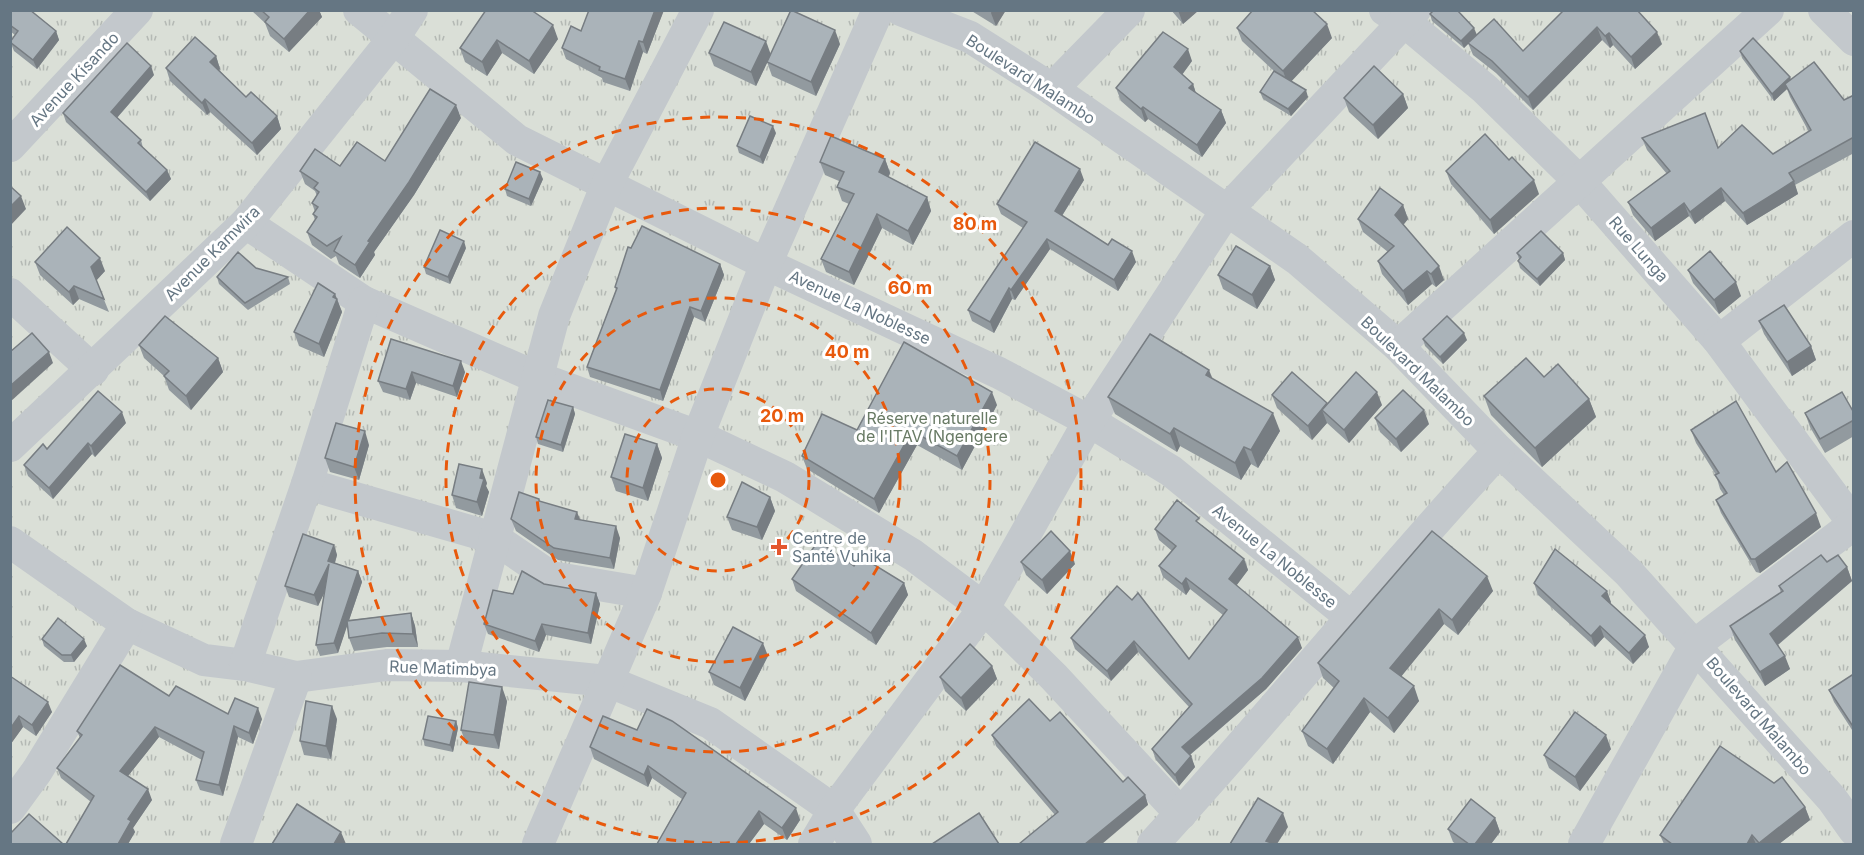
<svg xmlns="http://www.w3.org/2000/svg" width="1864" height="855" viewBox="0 0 1864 855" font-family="Inter,sans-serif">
<defs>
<pattern id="park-tufts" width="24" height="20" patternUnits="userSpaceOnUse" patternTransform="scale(1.5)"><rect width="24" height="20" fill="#dadfd7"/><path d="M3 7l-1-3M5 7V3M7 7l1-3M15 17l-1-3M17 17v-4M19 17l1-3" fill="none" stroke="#b4b9b4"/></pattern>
</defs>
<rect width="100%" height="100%" fill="#fafaf8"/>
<rect fill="url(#park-tufts)" x="11" y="11" width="1842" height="833"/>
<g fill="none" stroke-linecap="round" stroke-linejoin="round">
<g stroke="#c3c8cc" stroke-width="32">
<path d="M359 10 517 140 766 264 999 373 1089 421 1171 471 1352 618"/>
<path d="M901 10 970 37 1052 89 1297 259 1398 346 1499 451 1628 572 1832 799 1854 830"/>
<path d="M1385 10 1405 22 1485 89 1579 181 1719 341 1854 524"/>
<path d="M1824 10 1854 40"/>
<path d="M1052 89 1129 10"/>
<path d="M10 146 137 10"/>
<path d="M246 223 364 302 536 377 698 436 785 477 913 555 984 608 1054 677 1181 814"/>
<path d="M10 294 93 370"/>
<path d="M1719 341 1854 236"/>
<path d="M1398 346 1768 10"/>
<path d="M10 446 246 223 393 39 412 10"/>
<path d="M307 484 494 538 551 577 646 593"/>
<path d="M10 542 127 624 204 660 245 665 296 677 387 665 461 666 607 681 710 723 834 810 856 844"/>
<path d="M245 665 307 484 364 302"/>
<path d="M461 666 554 316 607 184 698 10"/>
<path d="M10 808 37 771 127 624"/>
<path d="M236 844 296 677"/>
<path d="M538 844 646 593 698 436 766 264 878 10"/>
<path d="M814 844 834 810 984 608 1089 421 1226 211 1415 10"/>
<path d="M1153 844C1271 716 1380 579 1499 451"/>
<path d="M1584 844 1696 644 1854 524"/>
</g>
</g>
<g fill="#929a9f">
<path d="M10 10 56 31 59 40 37 69 14 51 10 41 15 35 10 31Z"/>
<path d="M251 10H319L322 17 289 52 270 36 265 23Z"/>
<path d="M486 10 558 39 534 74 502 53 487 76 465 62 460 48Z"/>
<path d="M664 10 647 54 643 52 630 91 603 82 602 78 566 59 562 48 581 31Z"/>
<path d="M970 10H1006L996 26Z"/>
<path d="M1171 10H1199L1183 24Z"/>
<path d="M1564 10 1662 44 1635 69 1613 45 1610 48 1602 40 1533 110 1496 73 1473 55 1468 43 1523 51Z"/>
<path d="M1430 14 1477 35 1464 48 1432 21Z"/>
<path d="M1237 28 1332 38 1291 81 1308 97 1291 116 1263 99 1260 92 1274 71 1242 41Z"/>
<path d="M840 44 816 96 772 76 767 62 756 86 714 66 709 53 771 54Z"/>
<path d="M1740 51 1790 77 1791 80 1844 100 1854 98V153L1795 185 1798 194 1747 225 1725 201 1695 224 1689 216 1655 241 1633 215 1628 202 1667 174 1647 150 1642 138 1718 148 1773 154 1809 132 1790 97 1787 89 1774 101 1742 58Z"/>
<path d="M216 56 220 69 219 70 246 97 277 116 281 129 257 155 210 112 207 115 170 81 166 68Z"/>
<path d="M1192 61 1182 75 1193 84 1196 93 1221 110 1226 123 1202 157 1148 119 1145 122 1121 101 1116 88Z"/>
<path d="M154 75 117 118 141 140 143 148 167 170 171 179 150 201 66 122 63 113Z"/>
<path d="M1403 94 1408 108 1378 139 1349 112 1344 98Z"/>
<path d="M461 118 414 195 374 252 375 255 360 278 339 264 336 256 331 259 312 245 307 232 315 220 313 214 315 212 312 203 317 196 315 191 305 184 300 171 385 161Z"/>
<path d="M776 133 763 164 739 153 737 146Z"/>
<path d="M885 159 890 173 888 177 927 197 931 211 913 245 882 228 854 285 826 272 821 259 849 204 842 201 837 187 839 181 825 175 820 162Z"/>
<path d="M1446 171 1539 194 1494 234 1451 184Z"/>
<path d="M543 179 531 206 507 196 505 189Z"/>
<path d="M1084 180 1062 216 1136 262 1118 291 1050 249 1015 300 1012 299 994 333 972 321 968 310 1023 228 1001 214 997 204Z"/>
<path d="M1403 205 1408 219 1403 225 1444 280 1436 287 1432 284 1408 305 1382 274 1378 261 1388 252 1363 232 1358 219Z"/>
<path d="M466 248 450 284 426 274 424 267Z"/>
<path d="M1517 253H1563L1565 260 1540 286 1520 268 1518 261 1519 259Z"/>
<path d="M35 262 105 271 96 280 109 312 79 299 73 305 40 275Z"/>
<path d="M720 264 724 275 705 322 694 317 663 401 590 377 587 367 616 290 615 287Z"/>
<path d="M1270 266 1275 280 1257 309 1223 289 1218 275Z"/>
<path d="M1688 270 1741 296 1719 314 1693 283Z"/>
<path d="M217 277H288L290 284 248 310 219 284Z"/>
<path d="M335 294 342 312 324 357 299 346 294 332Z"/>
<path d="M1759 321 1811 346 1816 360 1792 376 1764 334Z"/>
<path d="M391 339 465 372 457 397 416 383 410 400 383 392 378 381Z"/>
<path d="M1423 339 1467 340 1443 364 1425 346Z"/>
<path d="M139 345 218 358 223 372 191 410 169 390 164 376 144 358Z"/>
<path d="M1544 377 1589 399 1596 417 1542 467 1491 415 1484 396Z"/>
<path d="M1213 379 1280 431 1258 468 1251 464 1241 480 1180 446 1177 452 1115 414 1108 397Z"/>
<path d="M1272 395 1327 403 1382 405 1349 443 1327 423 1312 440 1277 408Z"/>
<path d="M997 405 962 470 917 445 879 513 807 469 802 456 857 430Z"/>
<path d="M573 407 575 414 563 452 538 444 536 437Z"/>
<path d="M1805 413H1854V436L1825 453 1810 427Z"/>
<path d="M1375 418 1429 424 1401 452 1380 432Z"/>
<path d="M126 423 95 457 92 454 53 499 28 476 24 465 47 449Z"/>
<path d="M1691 430 1776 472 1821 527 1760 573 1756 572 1721 513 1716 500 1724 495 1720 489 1716 475 1696 443Z"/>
<path d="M657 444 662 458 648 501 616 491 611 477Z"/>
<path d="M369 445 359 480 330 472 325 458Z"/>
<path d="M487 483 486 486 489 492 482 516 456 508 452 495Z"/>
<path d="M770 497 775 511 762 540 732 530 727 517Z"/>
<path d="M539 499 540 502 620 538 614 569 558 560 516 531 511 519Z"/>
<path d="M1202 525 1244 559 1248 570 1236 586 1302 648 1266 689 1190 755 1195 767 1179 786 1156 760 1152 749 1189 707 1138 652 1111 681 1075 649 1071 638 1117 586 1189 659 1223 615 1190 589 1186 595 1163 577 1159 566 1172 551 1159 540 1155 529Z"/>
<path d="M1432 531 1493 591 1458 635 1444 624 1401 676 1419 701 1394 733 1370 712 1333 764 1308 746 1302 731 1334 688 1323 678 1318 663Z"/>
<path d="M334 545 337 555 335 563 358 571 362 582 349 620 411 613 415 626 418 647H387L354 651 349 638 347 625 338 653 320 656 316 645 324 593 318 606 289 597 285 586Z"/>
<path d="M1021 562 1075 564 1047 594 1026 575Z"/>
<path d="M1827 562 1847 567 1852 581 1778 645 1790 669 1765 686 1735 640 1730 626 1781 593 1779 586Z"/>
<path d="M854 566 904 583 908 595 876 645 796 591 792 579Z"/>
<path d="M1534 583 1611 602 1610 604 1649 647 1633 664 1604 637 1595 647 1538 595Z"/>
<path d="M544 584 596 593 600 604 591 644 546 635 539 652 488 634 484 624Z"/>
<path d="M42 639 87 646 74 662H64L44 646Z"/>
<path d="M768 656 745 701 714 685 709 672Z"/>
<path d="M992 666 997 679 966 711 945 691 940 677Z"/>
<path d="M10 676 52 712 36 736 23 727 10 745Z"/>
<path d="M1854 677V733L1834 702 1829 690Z"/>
<path d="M169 696 228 714 262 719 253 744 238 737 223 796 200 790 196 780 202 760 159 737 128 776 152 800 133 828 135 832 128 844H66L91 802 61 778 57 768 80 738 77 731Z"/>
<path d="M507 701 499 749 466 744 461 730Z"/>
<path d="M603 716 800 820 787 840 764 824 749 844H657L682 799 652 778 648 787 594 759 590 747Z"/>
<path d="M337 719 331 759 304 755 300 741Z"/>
<path d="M456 721 458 728 453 752 425 746 423 739Z"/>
<path d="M1050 721 1123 782 1145 795 1148 805 1055 815 996 746 992 735Z"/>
<path d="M1611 749 1580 791 1549 768 1544 755Z"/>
<path d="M1805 807 1810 820 1779 844H1664L1660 835Z"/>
<path d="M1495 818 1500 832 1491 844H1456L1453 842 1448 829Z"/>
</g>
<g fill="#777d82">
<path d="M310 10H319L322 17 289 52 284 39Z"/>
<path d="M655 10H664L647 54 643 42Z"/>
<path d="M992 10H1006L996 26 991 13Z"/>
<path d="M1178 10H1199L1183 24Z"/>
<path d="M1327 24 1332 38 1288 85 1283 71Z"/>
<path d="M553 25 558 39 534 74 529 61Z"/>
<path d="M1597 27 1602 40 1533 110 1528 97Z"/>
<path d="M1474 28 1477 35 1464 48 1461 41Z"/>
<path d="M835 30 840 44 816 96 811 82Z"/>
<path d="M56 31 59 40 37 69 33 60Z"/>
<path d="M1657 32 1662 44 1635 69 1631 57Z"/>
<path d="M1609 33 1613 45 1610 48 1605 36Z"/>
<path d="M497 40 502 53 487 76 482 62Z"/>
<path d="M639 41 643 52 630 91 625 79Z"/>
<path d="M766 41 771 55 756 86 751 72Z"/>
<path d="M1188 49 1192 61 1178 80 1174 67Z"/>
<path d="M216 56 220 69 215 75 210 62Z"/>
<path d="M151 66 154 75 114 121 111 112Z"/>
<path d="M1790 77 1792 84H1785L1787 89 1774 101 1772 94Z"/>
<path d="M1193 84 1197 97 1189 88Z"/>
<path d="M1306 90 1308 97 1291 116 1288 109Z"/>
<path d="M1403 94 1408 108 1378 139 1373 125Z"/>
<path d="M205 99 210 112 207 115 202 103Z"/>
<path d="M456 105 461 118 414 195 374 252 375 255 360 278 355 265 368 241Z"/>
<path d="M1143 107 1148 119 1145 122 1141 109Z"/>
<path d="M1221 110 1226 123 1202 157 1197 145Z"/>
<path d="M277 116 281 129 257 155 252 143Z"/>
<path d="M773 126 776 133 763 164 760 157Z"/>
<path d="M885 159 890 173 884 186 879 172Z"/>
<path d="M1080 169 1084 180 1058 222 1055 211Z"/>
<path d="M167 170 171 179 150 201 146 192Z"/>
<path d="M540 172 543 179 531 206 529 199Z"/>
<path d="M1534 180 1539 194 1494 234 1490 220Z"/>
<path d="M1794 181 1798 194 1747 225 1743 213Z"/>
<path d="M1721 188 1725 201 1695 224 1690 212Z"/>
<path d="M21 196 26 209 10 226V207Z"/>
<path d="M927 197 931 211 913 245 908 231Z"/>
<path d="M1684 203 1689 216 1655 241 1651 228Z"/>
<path d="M1403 205 1408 219 1400 229 1395 215Z"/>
<path d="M877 214 882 228 854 285 849 272Z"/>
<path d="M1047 239 1050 249 1015 300 1011 290Z"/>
<path d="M464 241 466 248 450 284 448 277Z"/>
<path d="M1132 251 1136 262 1118 291 1114 280Z"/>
<path d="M1563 253 1565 260 1540 286 1537 279Z"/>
<path d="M100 258 105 271 96 281 91 267Z"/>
<path d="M720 264 724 275 705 322 701 311Z"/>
<path d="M1270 266 1275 280 1257 309 1252 295Z"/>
<path d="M1439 266 1444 280 1436 287 1431 274Z"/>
<path d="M1427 271 1432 284 1408 305 1403 291Z"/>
<path d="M1736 282 1741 296 1719 314 1714 300Z"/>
<path d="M74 286 79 299 73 305 69 292Z"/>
<path d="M1009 288 1012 299 994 333 990 322Z"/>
<path d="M335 294 342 312 324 357 319 344 333 297Z"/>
<path d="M690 307 694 317 663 401 660 390Z"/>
<path d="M1464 333 1467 340 1443 364 1440 357Z"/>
<path d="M1811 346 1816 360 1792 376 1787 362Z"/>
<path d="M49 352 53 363 10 402V386Z"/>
<path d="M218 358 223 372 191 410 186 396Z"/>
<path d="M461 361 465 372 457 397 453 386Z"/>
<path d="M1209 370 1216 387 1206 375Z"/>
<path d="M412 372 416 383 410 400 406 389Z"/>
<path d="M992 392 997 405 962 470 957 456Z"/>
<path d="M1377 392 1382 405 1349 443 1344 430Z"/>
<path d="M1589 399 1596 417 1542 467 1535 448Z"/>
<path d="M1327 403 1322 410 1327 423 1312 440 1308 426Z"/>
<path d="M573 407 575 414 563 452 561 445Z"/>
<path d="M1424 410 1429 424 1401 452 1396 439Z"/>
<path d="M122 412 126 423 95 457 91 446Z"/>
<path d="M1273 413 1280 431 1258 468 1251 450Z"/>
<path d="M1174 428 1180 446 1177 452 1170 434Z"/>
<path d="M365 431 369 445 359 480 354 467Z"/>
<path d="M912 431 917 445 879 513 874 499Z"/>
<path d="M88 443 92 454 53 499 49 488Z"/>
<path d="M657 444 662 458 648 501 643 488Z"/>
<path d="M1244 447 1251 464 1241 480 1235 463Z"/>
<path d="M482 469 487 483 486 486 489 492 482 516 477 502Z"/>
<path d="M770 497 775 511 762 540 757 527Z"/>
<path d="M577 512 582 524 575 519Z"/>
<path d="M1816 513 1821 527 1760 573 1755 559Z"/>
<path d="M616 526 620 538 614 569 610 558Z"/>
<path d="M334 545 337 555 332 572 328 561Z"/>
<path d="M1070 551 1075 564 1047 594 1042 580Z"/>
<path d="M1244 559 1248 570 1233 590 1229 579Z"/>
<path d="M329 564 333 575 318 606 314 595Z"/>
<path d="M1847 567 1852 581 1775 647 1770 634Z"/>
<path d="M358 571 362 582 338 653 334 643Z"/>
<path d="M1487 576 1493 591 1458 635 1452 620Z"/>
<path d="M1186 578 1190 589 1186 595 1182 584Z"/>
<path d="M904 583 908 595 876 645 871 633Z"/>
<path d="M1607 591 1611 602 1606 608 1602 596Z"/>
<path d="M596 593 600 604 591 644 588 633Z"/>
<path d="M1439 609 1444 624 1396 683 1390 668Z"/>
<path d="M411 613 415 626 418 647 413 634Z"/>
<path d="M542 624 546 635 539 652 535 641Z"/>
<path d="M1600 626 1604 637 1595 647 1591 636Z"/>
<path d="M1645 635 1649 647 1633 664 1629 653Z"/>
<path d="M1298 637 1302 648 1266 689 1186 758 1182 747Z"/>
<path d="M84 639 87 646 74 662 71 655Z"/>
<path d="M1134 641 1138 652 1111 681 1107 671Z"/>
<path d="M763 643 768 656 745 701 740 688Z"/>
<path d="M1785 656 1790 669 1765 686 1760 672Z"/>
<path d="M992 666 997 679 966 711 961 698Z"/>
<path d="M1414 686 1419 701 1394 733 1388 718Z"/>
<path d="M502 687 507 701 499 749 494 735Z"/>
<path d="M1364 698 1370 712 1333 764 1327 749Z"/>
<path d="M48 702 52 712 36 736 32 725Z"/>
<path d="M332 706 337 719 331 759 326 746Z"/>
<path d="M258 708 262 719 253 744 249 733Z"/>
<path d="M19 716 23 727 10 745V729Z"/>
<path d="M456 721 458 728 453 752 450 745Z"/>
<path d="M234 726 238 737 223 796 219 785Z"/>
<path d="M155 727 159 737 124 781 120 771Z"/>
<path d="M1606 735 1611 749 1580 791 1575 777Z"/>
<path d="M1191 756 1195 767 1179 786 1175 775Z"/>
<path d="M648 766 652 778 648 787 644 775Z"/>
<path d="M148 789 152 800 133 828 135 832 128 844H118L128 819Z"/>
<path d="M1145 795 1148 805 1102 844H1085Z"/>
<path d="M1805 807 1810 820 1779 844H1759V843Z"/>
<path d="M796 808 800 820 787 840 782 828Z"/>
<path d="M759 811 764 824 749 844H736Z"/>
<path d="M1283 813 1288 827 1277 844H1267L1266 841Z"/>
<path d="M1495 818 1500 832 1491 844H1475Z"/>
<path d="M341 832 346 844H334Z"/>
<path d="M1752 835 1756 844H1747Z"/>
</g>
<g fill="#aab3b9" stroke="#777d82" stroke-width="1.5">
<path d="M10 10H30L56 31 33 60 10 42 18 31 10 25Z"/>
<path d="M261 10H310L284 39 265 22 269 17Z"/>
<path d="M486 10H531L553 25 529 61 497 40 482 62 460 48Z"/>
<path d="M589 10H655L643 42 639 41 625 79 599 70 600 67 562 48 571 26 581 31Z"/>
<path d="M791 10 835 30 811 82 767 62Z"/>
<path d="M1253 10H1312L1327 24 1283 71 1237 28Z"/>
<path d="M1434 10H1457L1474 28 1461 41 1430 14Z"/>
<path d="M1564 10H1637L1657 32 1631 57 1609 33 1605 36 1597 27 1528 97 1492 61 1468 43 1494 19 1523 51Z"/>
<path d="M724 22 766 41 751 72 709 53Z"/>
<path d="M1163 32 1188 49 1174 67 1193 84 1189 88 1221 110 1197 145 1143 107 1141 109 1116 88Z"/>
<path d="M195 37 216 56 210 62 246 97 251 92 277 116 252 143 205 99 202 103 166 68Z"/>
<path d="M1753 38 1790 77 1772 94 1740 51Z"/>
<path d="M127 43 151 66 111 112 141 140 138 143 167 170 146 192 63 113Z"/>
<path d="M1814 62 1844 100 1852 96 1854 98V137L1789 173 1794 181 1743 213 1721 188 1690 212 1684 203 1651 228 1628 202 1670 171 1642 138 1705 113 1718 148 1742 125 1773 154 1811 130 1785 84Z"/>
<path d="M1374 66 1403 94 1373 125 1344 98Z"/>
<path d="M1274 71 1306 90 1288 109 1260 92Z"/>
<path d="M430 89 456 105 409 182 368 241 370 242 355 265 334 251 341 237 327 246 307 232 317 217 313 214 318 207 312 203 319 192 314 188 318 183 300 171 315 149 340 166 357 142 385 161Z"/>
<path d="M750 116 773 126 760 157 737 146Z"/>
<path d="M1485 134 1509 160 1512 157 1534 180 1490 220 1446 171Z"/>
<path d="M831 136 885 159 879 172 927 197 908 231 877 214 849 272 821 259 854 194 837 187 844 172 820 162Z"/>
<path d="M1035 142 1080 169 1055 211 1108 245 1112 239 1132 251 1114 280 1047 239 1011 290 1009 288 990 322 968 310 1027 222 997 204Z"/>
<path d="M516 162 540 172 529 199 505 189Z"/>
<path d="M10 186 21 196 10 207Z"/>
<path d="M1380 188 1403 205 1395 215 1439 266 1431 274 1427 271 1403 291 1378 261 1394 246 1358 219Z"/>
<path d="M642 226 720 264 701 311 690 307 660 390 587 367 617 288 615 287 628 247 631 248Z"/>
<path d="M67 227 100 258 91 267 104 299 74 286 69 292 35 262Z"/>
<path d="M440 230 464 241 448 277 424 267Z"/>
<path d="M1541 231 1563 253 1537 279 1518 261 1521 257 1517 253Z"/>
<path d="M1236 246 1270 266 1252 295 1218 275Z"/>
<path d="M1710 251 1736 282 1714 300 1688 270Z"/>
<path d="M238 252 256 268 288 277 245 303 217 277Z"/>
<path d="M318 283 335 294 333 297 337 299 319 344 294 332Z"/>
<path d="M1784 305 1811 346 1787 362 1759 321Z"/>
<path d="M165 316 218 358 186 396 164 376 169 371 139 345Z"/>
<path d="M1447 316 1464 333 1440 357 1423 339Z"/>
<path d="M32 333 49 352 10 386V352Z"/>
<path d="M1150 334 1209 370 1206 375 1273 413 1251 450 1244 447 1235 463 1174 428 1170 434 1108 397Z"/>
<path d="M391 339 461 361 453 386 412 372 406 389 378 381Z"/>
<path d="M904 342 992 392 957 456 912 431 874 499 802 456 822 414 857 430Z"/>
<path d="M1526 358 1544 377 1558 364 1589 399 1535 448 1484 396Z"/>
<path d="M1292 372 1327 403 1308 426 1272 395Z"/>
<path d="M1356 372 1377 392 1344 430 1322 410Z"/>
<path d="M1403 390 1424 410 1396 439 1375 418Z"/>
<path d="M98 391 122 412 91 446 88 443 49 488 24 465 43 444 47 449Z"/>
<path d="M1842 392 1854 413V420L1820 439 1805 413Z"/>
<path d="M548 400 573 407 561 445 536 437Z"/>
<path d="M1736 401 1776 472 1787 462 1816 513 1755 559H1751L1716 500 1727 493 1715 475 1719 473 1691 430Z"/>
<path d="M336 423 365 431 354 467 325 458Z"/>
<path d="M625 434 657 444 643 488 611 477Z"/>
<path d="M459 464 482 469 480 478 484 479 477 502 452 495Z"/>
<path d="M742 482 770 497 757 527 727 517Z"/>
<path d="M519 492 539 499V501L577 512 575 519 616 526 610 558 554 548 511 519Z"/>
<path d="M1177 500 1199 518 1196 521 1244 559 1229 579 1298 637 1262 678 1182 747 1191 756 1175 775 1152 749 1192 704 1134 641 1107 671 1071 638 1117 586 1132 600 1138 593 1189 659 1227 610 1186 578 1182 584 1159 566 1176 546 1155 529Z"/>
<path d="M1051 531 1070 551 1042 580 1021 562Z"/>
<path d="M1432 531 1487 576 1452 620 1439 609 1390 668 1414 686 1388 718 1364 698 1327 749 1302 731 1339 681 1318 663Z"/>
<path d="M303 534 334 545 328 561 358 571 334 643 316 645 329 564 314 595 285 586Z"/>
<path d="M818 541 854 566 860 556 904 583 871 633 792 579Z"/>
<path d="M1555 549 1607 591 1602 596 1645 635 1629 653 1600 626 1591 636 1534 583Z"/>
<path d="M1821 555 1827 562 1838 555 1847 567 1770 634 1785 656 1760 672 1730 626 1783 591 1779 586Z"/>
<path d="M522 571 544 584 596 593 588 633 542 624 535 641 484 624 493 590 513 594Z"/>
<path d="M411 613 413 634 382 633 349 638 347 621Z"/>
<path d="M58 618 84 639 71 655H62L42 639Z"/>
<path d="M733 627 763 643 740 688 709 672Z"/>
<path d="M970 644 992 666 961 698 940 677Z"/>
<path d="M120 665 169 696 176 686 228 714 235 698 258 708 249 733 234 726 219 785 196 780 204 752 155 727 120 771 148 789 128 819 131 821 118 844H66L94 796 57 768 82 735 77 731Z"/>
<path d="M1852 675 1854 677V728L1829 690Z"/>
<path d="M10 676 48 702 32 725 19 716 10 729Z"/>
<path d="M469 682 502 687 494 735 461 730Z"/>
<path d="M1029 699 1050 721 1060 712 1123 782 1128 777 1145 795 1085 844H1019L1058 812 992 735Z"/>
<path d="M306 701 332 706 326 746 300 741Z"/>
<path d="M647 709 672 721 796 808 782 828 759 811 736 844H657L686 793 648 766 644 775 590 747 603 716 637 730Z"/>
<path d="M1575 712 1606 735 1575 777 1544 755Z"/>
<path d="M428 716 456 721 450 745 423 739Z"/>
<path d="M1720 746 1774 783 1782 777 1805 807 1759 843 1752 835 1747 844H1672L1660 835Z"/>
<path d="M1258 798 1283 813 1266 841 1274 844H1230Z"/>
<path d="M1471 799 1495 818 1475 844H1469L1448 829Z"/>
<path d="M297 804 341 832 334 844H272Z"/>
<path d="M979 813 999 844H932Z"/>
<path d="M29 814 63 844H10V834Z"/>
</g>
<g fill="none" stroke="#e8590c" stroke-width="3" stroke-dasharray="10 8">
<circle cx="718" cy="480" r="91"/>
<circle cx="718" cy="480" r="182"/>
<circle cx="718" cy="480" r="272"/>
<circle cx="718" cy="480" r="363"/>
</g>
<path fill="#e4572e" stroke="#fff" stroke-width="2" d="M776 538h6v6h6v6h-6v6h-6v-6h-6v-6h6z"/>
<g text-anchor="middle" stroke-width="6" stroke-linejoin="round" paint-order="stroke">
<g font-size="16" fill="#657683" stroke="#fff">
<text transform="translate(74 79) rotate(-47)" y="6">Avenue Kisando</text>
<text transform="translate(1031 79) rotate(33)" y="6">Boulevard Malambo</text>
<text transform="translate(1639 249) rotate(49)" y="6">Rue Lunga</text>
<text transform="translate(212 253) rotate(-45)" y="6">Avenue Kamwira</text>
<text transform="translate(860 307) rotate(25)" y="6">Avenue La Noblesse</text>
<text transform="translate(1418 371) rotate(44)" y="6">Boulevard Malambo</text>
<text transform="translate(1275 556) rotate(39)" y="6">Avenue La Noblesse</text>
<text transform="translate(443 668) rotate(2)" y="6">Rue Matimbya</text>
<text transform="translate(1759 716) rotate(49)" y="6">Boulevard Malambo</text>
</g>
<g font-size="16" fill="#687a64" stroke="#fff">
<text x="932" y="424">Réserve naturelle<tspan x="932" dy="18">de l'ITAV (Ngengere</tspan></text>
</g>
<g font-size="16" fill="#657683" stroke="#fff" text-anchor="start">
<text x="792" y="544">Centre de<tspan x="792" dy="18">Santé Vuhika</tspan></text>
</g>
</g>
<circle cx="718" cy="480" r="9" fill="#e8590c" stroke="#fff" stroke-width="3"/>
<g font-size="18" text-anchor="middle" font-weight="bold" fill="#e8590c" stroke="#fff" stroke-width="6" stroke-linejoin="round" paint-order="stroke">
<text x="975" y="230">80 m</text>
<text x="910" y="294">60 m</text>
<text x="847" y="358">40 m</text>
<text x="782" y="422">20 m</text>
</g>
<rect width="1864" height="855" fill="none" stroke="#657683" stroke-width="24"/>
</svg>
